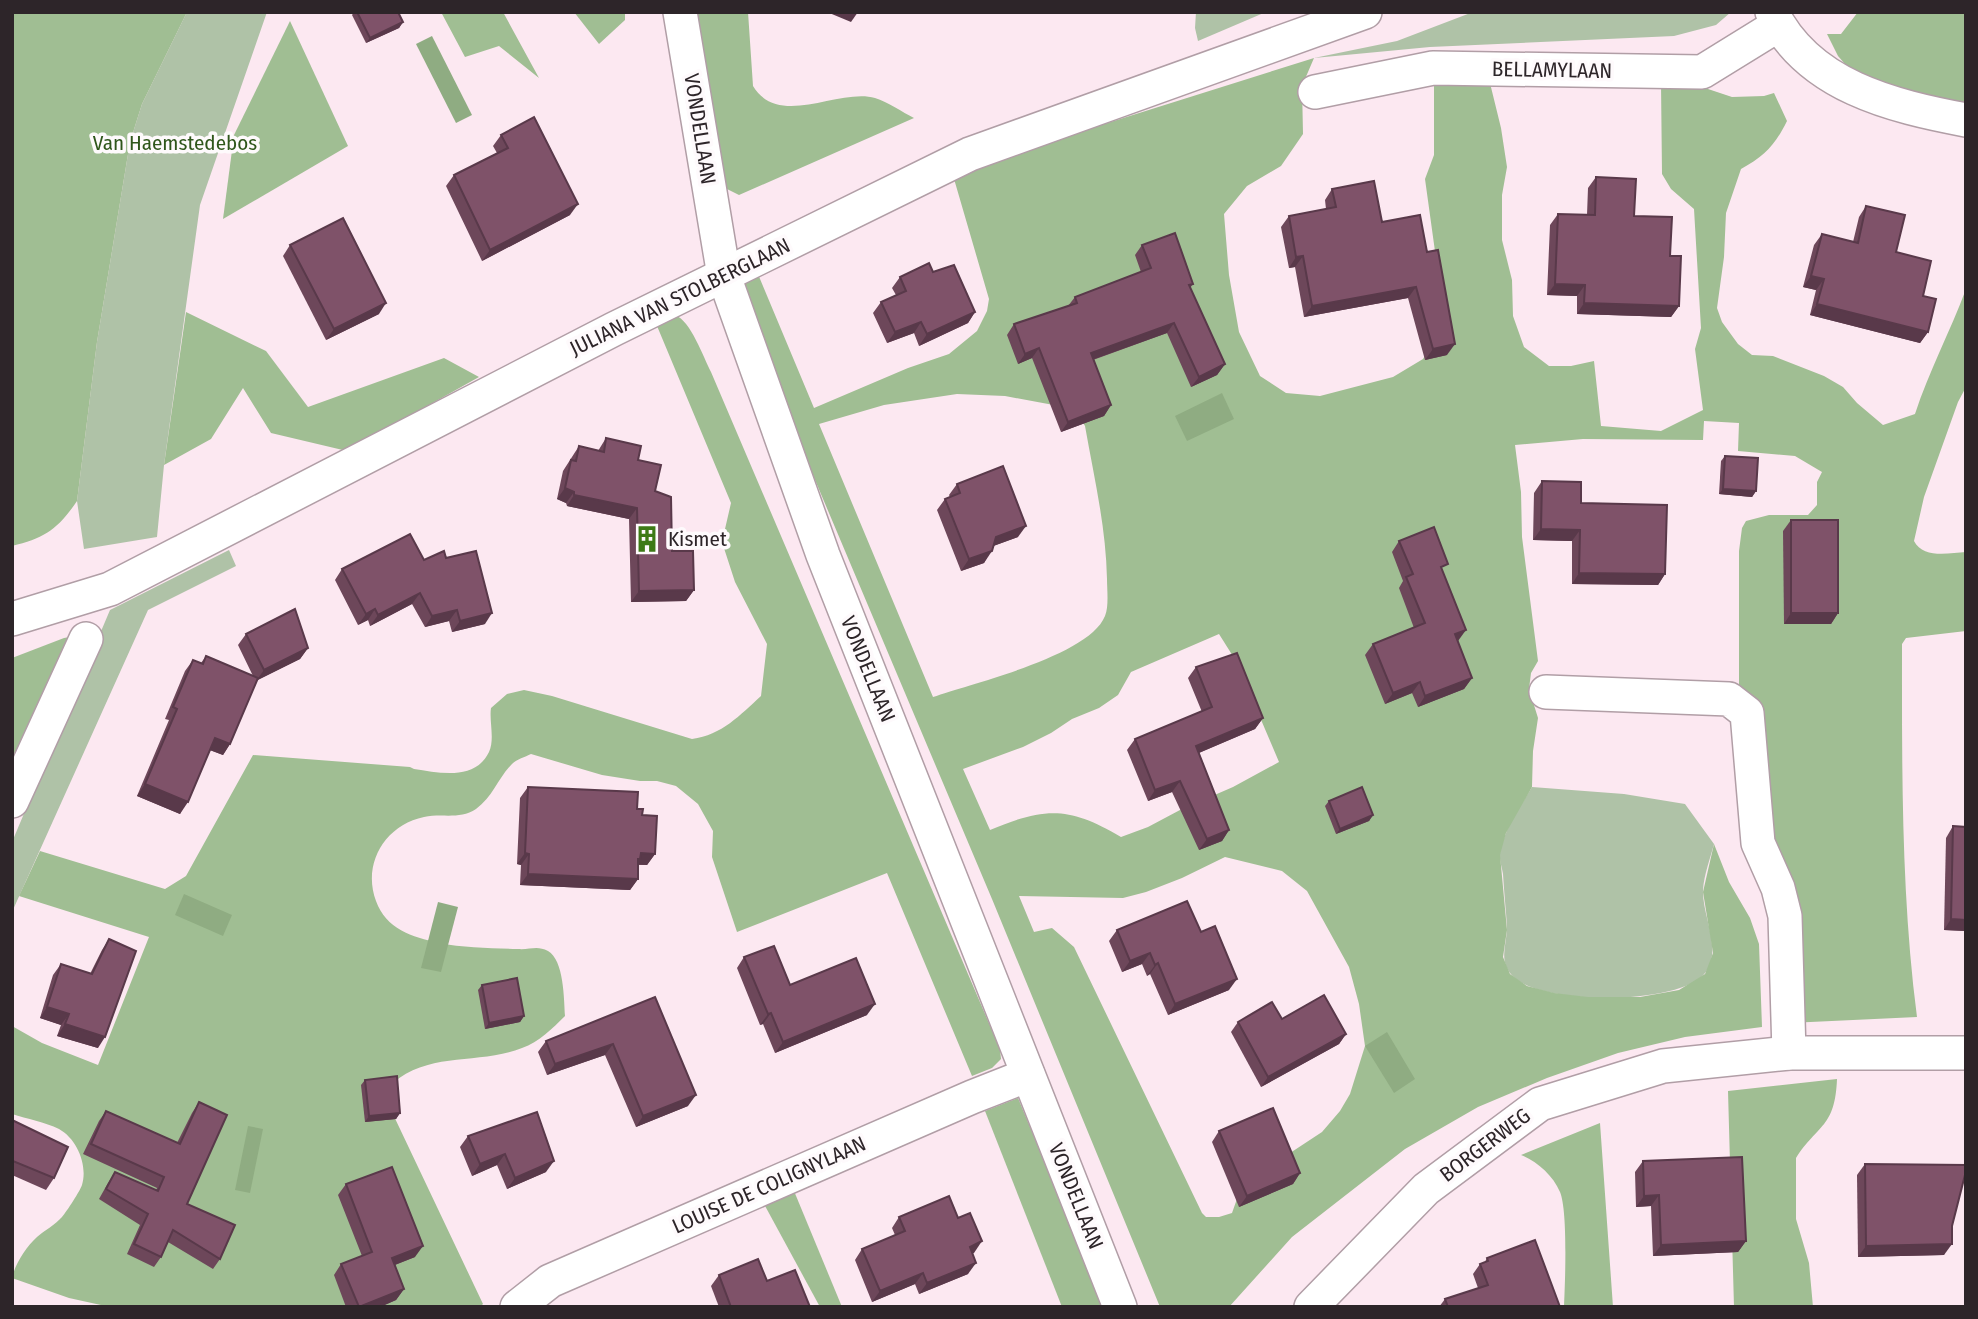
<svg xmlns="http://www.w3.org/2000/svg" width="1978" height="1319" viewBox="0 0 1978 1319" font-family="'Fira Sans Condensed',sans-serif">
<rect width="100%" height="100%" fill="#fce8f1"/>
<g fill="#afc2a7">
<path d="M187 12H267L200 205 164 465 157 537 84 549 77 501 97 342 130 142 142 104Z"/>
<path d="M1196 12H1266L1198 41 1195 28Z"/>
<path d="M1473 12H1731L1716 25 1674 36 1430 47 1314 58 1397 41Z"/>
<path d="M229 550 236 566 148 610 12 912V842L110 610Z"/>
<path d="M1532 787 1624 794 1685 804 1714 844C1710 859 1704 875 1703 890 1702 916 1723 950 1705 973 1681 1006 1532 1006 1510 973 1499 958 1507 944 1507 927 1506 910 1504 892 1503 874 1502 867 1499 860 1500 853 1504 829 1520 807 1532 787Z"/>
</g>
<g fill="#a0be93" fill-rule="evenodd">
<path d="M12 12H187L142 104 130 142 97 342 77 501C58 529 45 538 12 546Z"/>
<path d="M441 12H503L539 78 499 46 465 57Z"/>
<path d="M574 12H625V20L599 44Z"/>
<path d="M683 12H748L753 86C779 129 838 88 875 98 888 102 902 112 914 118L739 195 725 188Z"/>
<path d="M1858 12H1966V105L1915 93 1852 72 1838 56 1827 34H1841Z"/>
<path d="M290 21 348 146 223 219 234 135Z"/>
<path d="M1314 58 1302 86 1303 134 1281 166 1247 186 1224 214 1229 275 1239 332 1260 376 1286 393 1320 396 1393 377 1423 359 1439 332 1442 302 1425 179 1434 155V81L1489 79 1501 128 1507 167 1502 195V240L1512 280 1513 316 1524 347 1549 366H1571L1594 361 1601 426 1661 431 1703 410 1695 349 1701 328 1694 209 1671 189 1662 174 1661 83 1696 85 1732 97 1764 96 1774 93 1787 121C1775 145 1765 156 1741 169L1726 213 1724 257 1717 308 1722 322 1738 344 1752 355 1773 356 1824 376 1843 387 1857 403 1883 425 1915 414C1929 371 1950 332 1966 289V387L1958 402 1924 497 1914 541C1923 559 1949 553 1966 552V631L1906 638 1902 644C1902 768 1901 893 1917 1017L1789 1023 1739 687V551L1742 528 1746 521 1769 515H1808L1817 505V482L1822 472 1795 456 1738 451 1739 423 1704 421 1703 440 1583 439 1515 445 1521 492 1522 537 1538 661 1531 673 1529 689 1538 718 1533 751 1532 787 1506 833 1500 855 1507 930 1503 957 1510 974 1527 986 1554 993 1588 997H1640L1679 990 1705 974 1713 953 1703 892 1714 844 1729 882 1750 918 1759 944 1762 1027 1685 1037 1618 1053 1547 1078 1478 1107 1405 1149 1292 1237 1229 1307H1160L992 899 742 307C742 291 745 281 755 267L814 408 908 368 949 354 977 331 987 311 989 299 952 172ZM957 394 1005 396 1075 409 1085 426C1094 477 1106 527 1107 579 1107 590 1109 606 1105 616 1089 656 973 683 933 697L819 424 884 405ZM1219 634 1236 661 1279 762 1233 787 1180 810 1148 827 1121 837C1069 806 1045 807 990 830L963 769 1023 747 1051 733 1072 719 1099 708 1118 695 1131 672ZM1225 857 1282 871 1307 891 1349 967 1359 1004 1365 1046 1350 1094 1340 1111 1322 1132 1284 1157 1238 1196 1232 1213 1219 1217H1206L1202 1213 1074 947 1052 928 1034 932 1019 896 1123 898 1146 892 1182 878Z"/>
<path d="M186 312 266 351 308 407 444 358 479 377 347 451 271 433 243 388 211 439 164 465Z"/>
<path d="M652 314C659 314 669 313 675 315 691 321 703 357 711 372L1000 1049 1001 1059 992 1068 972 1076 887 873 737 932 712 857 713 831 698 804 676 786 657 781H640L602 775 531 754C525 757 517 759 512 764 498 778 493 797 476 809 460 820 442 813 424 817 385 825 362 864 376 901 386 929 412 937 439 943 464 948 492 948 518 949 530 950 537 945 548 951 564 960 564 999 565 1016 553 1028 539 1042 522 1048 479 1065 430 1051 393 1083L391 1110 483 1304 480 1307H110L69 1298 12 1278C15 1264 26 1247 37 1237 45 1230 55 1225 62 1217 67 1211 80 1191 82 1185 88 1165 77 1139 59 1129 45 1122 27 1119 12 1114V1026L42 1043 98 1065 149 937 19 896 40 851 165 889 186 876 253 755 410 767 414 769C440 773 475 781 489 752 495 739 489 721 491 708L507 694 524 690 552 696 692 739C722 735 740 715 761 696L767 644 735 582 722 542 731 503Z"/>
<path d="M75 636 12 766V658L64 638Z"/>
<path d="M1837 1079C1835 1128 1818 1124 1796 1158V1219L1809 1263 1813 1307H1734L1728 1091Z"/>
<path d="M1018 1098 1105 1307H1062L985 1111Z"/>
<path d="M1600 1123 1613 1307H1564C1565 1284 1568 1211 1560 1192 1553 1175 1536 1161 1521 1155Z"/>
<path d="M794 1191 842 1307H820L764 1204Z"/>
</g>
<g fill="#8fac82">
<path d="M432 36 472 115 456 123 416 44Z"/>
<path d="M1222 393 1234 419 1187 441 1175 416Z"/>
<path d="M184 894 232 915 223 936 175 915Z"/>
<path d="M438 902 458 907 441 972 421 968Z"/>
<path d="M1387 1032 1415 1079 1394 1093 1365 1046Z"/>
<path d="M248 1126 263 1129 250 1193 235 1190Z"/>
</g>
<g fill="none" stroke-linecap="round" stroke-linejoin="round">
<defs>
<g id="minor">
<path d="M680 12 724 276 823 555 1120 1307"/>
<path d="M1772 12C1808 86 1892 106 1966 120"/>
<path d="M1315 92 1433 68 1702 72 1778 25"/>
<path d="M12 619 110 589 614 329 970 154 1365 12"/>
<path d="M1546 692 1729 699 1747 713 1758 843 1778 888 1785 916 1789 1053"/>
<path d="M12 801 86 639"/>
<path d="M517 1307 550 1281 972 1097 1028 1075"/>
<path d="M1311 1307 1426 1189 1540 1104 1663 1066 1789 1053H1966"/>
</g>
</defs>
<use href="#minor" stroke="#b19ea6" stroke-width="36"/>
<use href="#minor" stroke="#fff" stroke-width="33"/>
</g>
<g fill="#6d475a">
<path d="M354 12H398L403 22 399 28 366 43 352 15Z"/>
<path d="M501 135 570 215 482 261 446 186 454 175 497 153 493 146Z"/>
<path d="M1596 177 1634 216 1670 256 1679 306 1671 317 1577 314V296L1547 295 1550 225 1558 214 1587 215 1588 188Z"/>
<path d="M1332 189 1382 222 1420 215 1447 355 1425 360 1408 298 1304 317 1295 267 1289 268 1281 227 1289 216 1326 209 1325 200Z"/>
<path d="M1866 206 1923 296 1928 332 1920 343 1810 315 1816 290 1803 287 1814 245 1822 234 1853 242 1859 217Z"/>
<path d="M290 245 379 314 326 340 283 256Z"/>
<path d="M1142 245 1193 284 1190 288 1225 364 1217 375 1191 387 1167 333 1093 360 1111 405 1104 416 1061 432 1032 358 1018 364 1007 335 1014 324 1068 306 1075 297 1141 272 1135 255Z"/>
<path d="M933 272 975 312 968 323 919 346 914 333 887 343 873 313 881 302 896 295 892 288 900 277Z"/>
<path d="M606 438 638 460 655 491 672 551 694 590 686 601 631 602 629 519 567 506 566 503 557 499 563 471 579 446 598 451Z"/>
<path d="M1725 456 1756 491 1752 497 1719 494 1721 461Z"/>
<path d="M1542 481 1581 503 1665 574 1658 585 1572 584V541L1533 540 1534 493Z"/>
<path d="M957 484 1018 537 993 546 984 563 961 571 937 510 945 499 950 497 949 495Z"/>
<path d="M1791 520 1838 613 1831 624H1784L1783 531Z"/>
<path d="M1399 541 1443 572 1458 642 1472 678 1464 689 1418 707 1412 693 1385 704 1365 655 1373 644 1414 628 1399 588 1403 581 1392 552Z"/>
<path d="M446 558 485 624 452 632 449 621 425 627 412 604 370 626 368 620 358 625 335 580 342 569Z"/>
<path d="M246 634 308 648 300 659 257 680 230 744 223 755 210 750 180 814 137 796 169 720 165 719 185 671 193 660 201 663 206 656 253 676 238 645Z"/>
<path d="M1196 667 1263 718 1255 729 1199 753 1229 830 1222 841 1199 850 1172 792 1148 801 1127 750 1135 739 1202 712 1188 678Z"/>
<path d="M528 787 637 809 655 854 647 865H638V879L630 890 520 885 521 865 517 864 520 798Z"/>
<path d="M1329 801 1373 815 1369 821 1336 834 1325 806Z"/>
<path d="M1953 826 1966 827V931L1944 930 1946 838Z"/>
<path d="M1117 930 1201 932 1229 990 1168 1015 1150 974 1147 976 1142 964 1122 972 1109 941Z"/>
<path d="M109 939 98 1048 57 1036 61 1025 40 1018 53 975 61 964 90 974 102 950Z"/>
<path d="M744 957 790 985 867 1015 775 1053 763 1024 760 1025 737 968Z"/>
<path d="M482 985 524 1016 520 1022 485 1029 478 990Z"/>
<path d="M655 997 688 1106 636 1127 605 1055 547 1075 538 1052 546 1041Z"/>
<path d="M1282 1019 1346 1034 1339 1044 1261 1087 1231 1032 1238 1022Z"/>
<path d="M365 1080 400 1113 396 1119 365 1122 361 1085Z"/>
<path d="M199 1102 187 1204 220 1259 213 1269 168 1242 161 1257 154 1267 127 1254 140 1225 99 1199 108 1183 115 1172 156 1190 157 1188 83 1154 99 1121 106 1111 177 1143 192 1113Z"/>
<path d="M12 1120 54 1178 46 1190 12 1175Z"/>
<path d="M1219 1131 1300 1173 1293 1184 1239 1207 1212 1142Z"/>
<path d="M468 1136 546 1172 507 1189 497 1165 472 1176 460 1147Z"/>
<path d="M1643 1161 1746 1241 1738 1252 1653 1256 1651 1206 1636 1207 1635 1172Z"/>
<path d="M1865 1164 1952 1226 1944 1255 1858 1257 1857 1175Z"/>
<path d="M346 1184 415 1257 395 1265 404 1289 396 1300 380 1307H346L334 1275 341 1264 362 1256 338 1195Z"/>
<path d="M899 1217 974 1253H972L968 1274 919 1294 915 1284 872 1302 855 1260 862 1249 895 1235 892 1228Z"/>
<path d="M1487 1258 1560 1307H1439L1445 1299 1478 1288 1473 1274 1480 1264 1485 1262Z"/>
<path d="M719 1275 767 1281 810 1307H719L711 1286Z"/>
</g>
<g fill="#59394a">
<path d="M827 12H858L851 22Z"/>
<path d="M403 22 399 28 366 43 370 38Z"/>
<path d="M578 204 570 215 482 261 490 250Z"/>
<path d="M1303 256 1295 267 1289 268 1296 257Z"/>
<path d="M1811 276 1824 279 1816 290 1803 287Z"/>
<path d="M1555 284 1585 285 1577 296 1547 295Z"/>
<path d="M1416 287 1408 298 1304 317 1312 306Z"/>
<path d="M386 303 379 314 326 340 334 329Z"/>
<path d="M1584 303 1679 306 1671 317 1577 314Z"/>
<path d="M1817 304 1928 332 1920 343 1810 315Z"/>
<path d="M975 312 968 323 919 346 927 334Z"/>
<path d="M921 322 914 333 887 343 895 332Z"/>
<path d="M1174 323 1167 333 1083 363 1091 353Z"/>
<path d="M1455 344 1447 355 1425 360 1433 349Z"/>
<path d="M1039 348 1032 358 1018 364 1025 354Z"/>
<path d="M1225 364 1217 375 1191 387 1199 377Z"/>
<path d="M1111 405 1104 416 1061 432 1068 422Z"/>
<path d="M565 488 574 492 566 503 557 499Z"/>
<path d="M1723 489 1756 491 1752 497 1719 494Z"/>
<path d="M574 495 637 508 629 519 567 506Z"/>
<path d="M1026 526 1018 537 988 548 996 537Z"/>
<path d="M1541 529 1580 530 1572 541 1533 540Z"/>
<path d="M992 551 984 563 961 571 969 559Z"/>
<path d="M1579 573 1665 574 1658 585 1572 584Z"/>
<path d="M694 590 686 601 631 602 639 591Z"/>
<path d="M420 593 412 604 370 626 378 615Z"/>
<path d="M375 609 368 620 358 625 366 614Z"/>
<path d="M457 610 449 621 425 627 432 616Z"/>
<path d="M492 613 485 624 452 632 460 621Z"/>
<path d="M1791 613H1838L1831 624H1784Z"/>
<path d="M1466 630 1458 641 1455 634Z"/>
<path d="M308 648 300 659 256 681 264 670Z"/>
<path d="M1472 678 1464 689 1418 707 1425 696Z"/>
<path d="M1420 682 1412 693 1385 704 1393 693Z"/>
<path d="M1263 718 1255 729 1189 757 1196 746Z"/>
<path d="M215 738 230 744 223 755 207 749Z"/>
<path d="M1180 781 1172 792 1148 801 1155 790Z"/>
<path d="M145 784 188 802 180 814 137 796Z"/>
<path d="M1373 815 1369 821 1336 834 1340 829Z"/>
<path d="M1229 830 1222 841 1199 850 1207 839Z"/>
<path d="M525 853 529 854 521 865 517 864Z"/>
<path d="M641 853 655 854 647 865 636 864Z"/>
<path d="M528 874 638 879 630 890 520 885Z"/>
<path d="M1951 919 1966 920V931L1944 930Z"/>
<path d="M1150 953 1142 964 1122 972 1130 961Z"/>
<path d="M1158 963 1150 974 1147 976 1155 965Z"/>
<path d="M1237 979 1229 990 1168 1015 1175 1004Z"/>
<path d="M875 1004 867 1015 775 1053 783 1042Z"/>
<path d="M47 1007 69 1014 61 1025 40 1018Z"/>
<path d="M771 1013 763 1024 760 1025 768 1014Z"/>
<path d="M524 1016 520 1022 485 1029 489 1023Z"/>
<path d="M65 1024 105 1037 98 1048 57 1036Z"/>
<path d="M1346 1034 1339 1044 1261 1087 1268 1077Z"/>
<path d="M613 1044 605 1055 547 1075 555 1064Z"/>
<path d="M696 1095 688 1106 636 1127 643 1116Z"/>
<path d="M400 1113 396 1119 365 1122 369 1116Z"/>
<path d="M505 1154 497 1165 472 1176 480 1164Z"/>
<path d="M554 1161 546 1172 507 1189 515 1178Z"/>
<path d="M1300 1173 1293 1184 1239 1207 1247 1196Z"/>
<path d="M1659 1195 1651 1206 1636 1207 1644 1196Z"/>
<path d="M982 1241 974 1253 962 1258 970 1247Z"/>
<path d="M1746 1241 1738 1252 1653 1256 1661 1245Z"/>
<path d="M1952 1244 1944 1255 1858 1257 1866 1246Z"/>
<path d="M423 1246 415 1257 384 1269 392 1258Z"/>
<path d="M976 1263 968 1274 919 1294 927 1283Z"/>
<path d="M923 1273 915 1284 872 1302 880 1291Z"/>
<path d="M404 1289 396 1300 380 1307H359Z"/>
</g>
<g fill="#7f5269" stroke="#59394a" stroke-width="2">
<path d="M357 12H398L403 22 370 38Z"/>
<path d="M534 117 578 204 490 250 454 175 508 148 501 135Z"/>
<path d="M1596 177 1636 179 1634 216 1672 217 1670 256H1681L1679 306 1584 303 1585 285 1555 284 1558 214 1595 215Z"/>
<path d="M1374 181 1382 222 1420 215 1427 252 1438 250 1455 344 1433 349 1416 287 1312 306 1303 256 1296 257 1289 216 1336 207 1332 189Z"/>
<path d="M1866 206 1905 215 1896 252 1931 261 1923 296 1936 299 1928 332 1817 304 1824 279 1811 276 1822 234 1858 243Z"/>
<path d="M343 218 386 303 334 329 290 245Z"/>
<path d="M1175 233 1193 284 1189 285 1225 364 1199 377 1174 323 1091 353 1111 405 1068 422 1039 348 1025 354 1014 324 1077 303 1075 297 1151 268 1142 245Z"/>
<path d="M929 263 933 272 954 265 975 312 927 334 921 322 895 332 881 302 906 291 900 277Z"/>
<path d="M606 438 641 446 638 460 661 465 655 491 671 497 672 551H693L694 590 639 591 637 508 574 495V492L565 488 571 460 576 461 579 446 604 452Z"/>
<path d="M1725 456 1758 458 1756 491 1723 489Z"/>
<path d="M1003 466 1026 526 996 537 992 551 969 559 945 499 960 493 957 484Z"/>
<path d="M1542 481 1581 482V503L1667 505 1665 574 1579 573 1580 530 1541 529Z"/>
<rect x="1791" y="520" width="47" height="93"/>
<path d="M1434 527 1448 564 1441 567 1466 630 1455 634 1472 678 1425 696 1420 682 1393 693 1373 644 1425 623 1406 577 1413 574 1399 541Z"/>
<path d="M410 534 424 560 444 551 446 558 476 551 492 613 460 621 457 610 432 616 420 593 378 615 375 609 366 614 342 569Z"/>
<path d="M295 609 308 648 264 670 246 634Z"/>
<path d="M1237 653 1263 718 1196 746 1229 830 1207 839 1180 781 1155 790 1135 739 1212 707 1196 667Z"/>
<path d="M206 656 258 678 230 744 215 738 188 802 145 784 177 709 173 707 193 660 203 664Z"/>
<path d="M528 787 638 792 637 809H643L642 815 657 816 655 854 641 853 640 859H638V879L528 874 529 854 525 853Z"/>
<path d="M1362 787 1373 815 1340 829 1329 801Z"/>
<path d="M1953 826 1966 827V920L1951 919Z"/>
<path d="M1187 901 1201 932 1215 926 1237 979 1175 1004 1158 963 1155 965 1150 953 1130 961 1117 930Z"/>
<path d="M109 939 136 951 105 1037 65 1024 69 1014 47 1007 61 964 92 974Z"/>
<path d="M774 946 790 985 856 958 875 1004 783 1042 771 1013 768 1014 744 957Z"/>
<path d="M517 978 524 1016 489 1023 482 985Z"/>
<path d="M1324 995 1346 1034 1268 1077 1238 1022 1272 1002 1282 1019Z"/>
<path d="M655 997 696 1095 643 1116 613 1044 555 1064 546 1041Z"/>
<path d="M397 1076 400 1113 369 1116 365 1080Z"/>
<path d="M199 1102 227 1115 187 1204 235 1225 220 1259 173 1230 161 1257 134 1244 148 1214 106 1189 115 1172 158 1191 164 1177 91 1144 106 1111 180 1144Z"/>
<path d="M1273 1108 1300 1173 1247 1196 1219 1131Z"/>
<path d="M537 1112 554 1161 515 1178 505 1154 480 1164 468 1136Z"/>
<path d="M12 1120 68 1147 54 1178 13 1161 12 1163Z"/>
<path d="M1742 1157 1746 1241 1661 1245 1659 1195 1644 1196 1643 1161Z"/>
<path d="M1865 1164 1966 1165V1171L1952 1226V1244L1866 1246Z"/>
<path d="M392 1167 423 1246 392 1258 404 1289 359 1307 341 1264 372 1252 346 1184Z"/>
<path d="M949 1196 958 1218 970 1213 982 1241 970 1247 976 1263 927 1283 923 1273 880 1291 862 1249 905 1231 899 1217Z"/>
<path d="M1535 1240 1560 1307H1448L1445 1299 1488 1285 1480 1264 1488 1261 1487 1258Z"/>
<path d="M758 1259 767 1281 795 1270 810 1307H731L719 1275Z"/>
</g>
<defs>
<symbol id="building-bare" viewBox="-9 -9 18 18"><path d="M-4-6H4V6H1V3H-1V6H-4ZM-2.5-4.3h1.7v1.8h-1.7ZM.8-4.3h1.7v1.8H.8ZM-2.5-1h1.7V.8h-1.7ZM.8-1h1.7V.8H.8Z" fill="#3d7a16" stroke="#fefafc" stroke-width="2.5" paint-order="stroke"/></symbol>
</defs>
<g fill-rule="evenodd">
<use href="#building-bare" x="628" y="520" width="38" height="38"/>
</g>
<g text-anchor="middle" stroke-width="7" stroke-linejoin="round" paint-order="stroke">
<g font-size="21" fill="#2d2529" stroke="#fefafc">
<text transform="translate(1552 70) rotate(1)" y="7">BELLAMYLAAN</text>
<text transform="translate(700 129) rotate(81)" y="7">VONDELLAAN</text>
<text transform="translate(680 297) rotate(-26)" y="7">JULIANA VAN STOLBERGLAAN</text>
<text transform="translate(868 669) rotate(68)" y="7">VONDELLAAN</text>
<text transform="translate(1485 1145) rotate(-37)" y="7">BORGERWEG</text>
<text transform="translate(769 1185) rotate(-24)" y="7">LOUISE DE COLIGNYLAAN</text>
<text transform="translate(1076 1196) rotate(68)" y="7">VONDELLAAN</text>
</g>
<g font-size="21" fill="#2f561b" stroke="#fefafc">
<text x="175" y="150">Van Haemstedebos</text>
</g>
<g font-size="21" fill="#2d2529" stroke="#fefafc" text-anchor="start">
<text x="668" y="546">Kismet</text>
</g>
</g>
<rect width="1978" height="1319" fill="none" stroke="#2d2529" stroke-width="28"/>
</svg>
